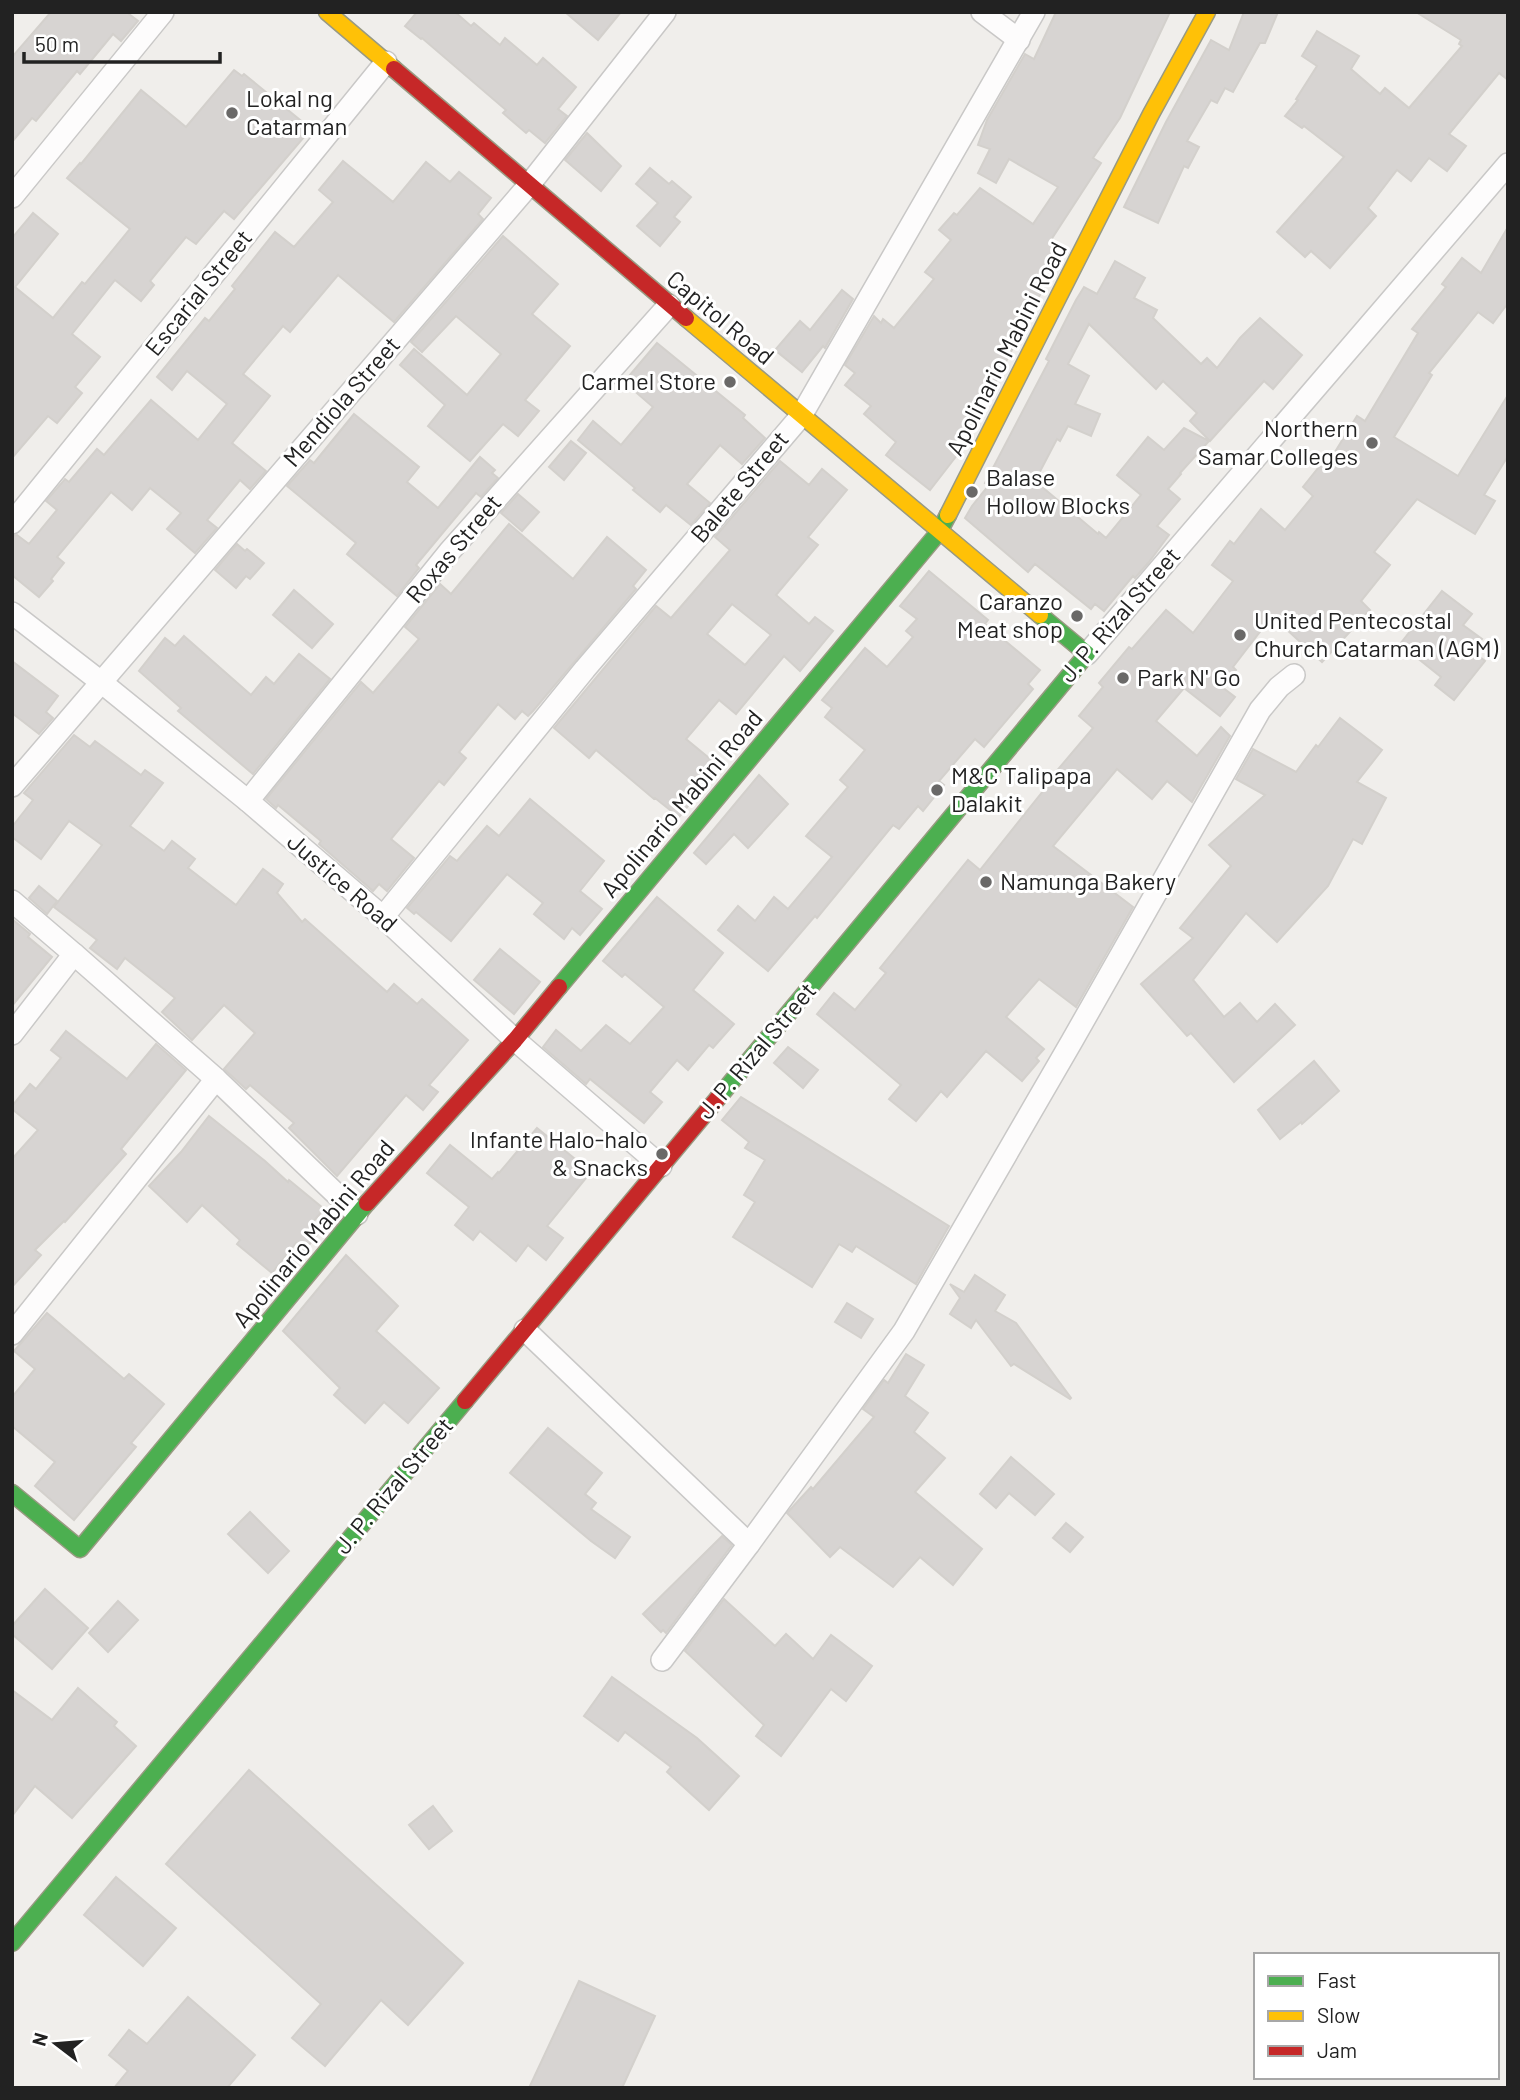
<svg xmlns="http://www.w3.org/2000/svg" width="1520" height="2100" viewBox="0 0 1520 2100" font-family="Barlow,sans-serif">
<rect width="100%" height="100%" fill="#f0eeeb"/>
<g fill="#d7d4d2" stroke="#d3d0cc" stroke-width="2" fill-rule="evenodd">
<path d="M51 12H131L129 14 138 21 121 41 113 34 80 74 77 71 36 121 32 118 12 142V57Z"/>
<path d="M417 12H455L471 26 474 23 500 45 505 38 537 65 543 58 576 87 558 109 567 116 545 143 529 130 526 133 503 113 506 110 422 38 421 39 405 26Z"/>
<path d="M565 12H621L598 40Z"/>
<path d="M1056 12H1170L1120 118 1093 158 1101 163 1051 240 1060 245 1039 279 1046 283 961 450 930 490 886 455 896 442 864 414 871 406 845 385 855 373 845 365 874 316 881 323 883 319 894 328 934 279 925 272 951 240 939 230 954 213 957 215 980 188 1033 224 1058 187 1009 159 996 183 978 173 990 149 978 145 987 120 1025 54 1034 59Z"/>
<path d="M1244 12H1278L1265 43H1260L1233 92 1225 88 1217 103 1211 100 1187 141 1199 147 1188 168 1184 166 1158 223 1124 207 1166 122 1211 40 1229 50Z"/>
<path d="M1416 12H1508V80L1499 73 1449 134 1466 146 1447 171 1429 158 1411 181 1397 170 1368 208 1376 216 1330 268 1311 251 1305 257 1277 232 1344 157 1304 126 1302 128 1285 116 1298 100 1296 99 1317 66 1302 56 1317 31 1359 56 1351 69 1380 94 1385 88 1409 108 1462 46 1459 44 1461 40Z"/>
<path d="M234 70 242 76 244 74 311 129 234 219 224 211 196 244 186 237 150 281 154 285 141 301 115 280 72 334 100 357 75 387 82 393 57 423 48 416 12 458V238L33 213 58 234 15 287 53 318 82 282 85 284 130 229 67 178 80 163 81 164 141 90 186 127Z"/>
<path d="M587 133 621 166 601 191 565 160Z"/>
<path d="M343 161 393 202 426 162 450 182 459 172 491 198 478 214 483 219 394 322 338 275 290 332 283 326 243 374 270 396 232 443 266 471 250 489 240 480 207 520 217 528 195 553 167 529 181 513 150 488 132 510 111 492 57 557 64 563 51 579 53 581 39 597 12 575V536L17 535 29 544 57 510 46 501 65 479 69 482 97 449 104 455 151 400 198 440 227 404 187 371 172 390 157 377 205 318 209 321 235 289 232 286 275 232 294 247 333 202 319 190Z"/>
<path d="M650 168 669 184 672 181 691 197 674 217 680 222 660 246 637 226 658 203 636 184Z"/>
<path d="M1508 227V303L1493 323 1478 312 1429 373 1432 375 1394 437 1458 476 1508 395V456L1484 495 1495 501 1475 534 1417 499 1374 552 1390 565 1361 601 1370 610 1322 662 1272 616 1233 667 1236 670 1222 687 1235 697 1220 716 1184 688 1156 721 1197 756 1221 727 1230 736 1192 802 1167 781 1152 799 1117 769 1053 846 1133 907 1076 1007 1039 979 1006 1017 1044 1049 1036 1058 1039 1061 1022 1081 986 1051 947 1097 941 1091 916 1121 889 1099 901 1085 817 1014 834 993 855 1010 886 973 880 968 968 860 980 870 1051 781 1049 780 1093 728 1079 716 1103 687 1099 683 1129 647 1132 649 1166 610 1193 633 1233 581 1212 565 1230 541 1234 544 1261 509 1285 530 1313 496 1303 487 1323 462 1327 465 1357 416 1365 421 1418 333 1412 329 1446 287 1442 284 1462 258 1481 273Z"/>
<path d="M503 236 558 284 532 314 570 346 525 400 539 411 518 436 503 424 470 461 428 426 445 405 400 365 414 349 467 395 501 354 456 316 422 352 411 342Z"/>
<path d="M1115 261 1145 278 1134 298 1157 310 1153 318 1201 364 1207 358 1217 368 1240 338 1260 318 1302 355 1273 389 1264 381 1210 441 1190 421 1197 413 1163 381 1156 389 1089 324 1068 364 1089 376 1075 404 1100 414 1091 436 1068 426 1060 441 1057 439 1035 481 1098 534 1099 532 1106 538 1141 495 1117 475 1148 437 1164 450 1184 428 1209 441 1180 473 1181 474 1168 489 1180 499 1157 526 1169 535 1149 562 1135 578 1133 576 1104 611 1095 604 1091 609 1035 564 1028 572 965 518 972 506 989 485 985 483 1049 361 1046 359 1076 300 1084 287 1097 294Z"/>
<path d="M842 290 853 299 825 348 823 346 802 372 775 350 800 321 810 330Z"/>
<path d="M657 343 745 415 743 418 765 438 742 464 720 445 687 484 710 503 691 525 666 505 660 512 633 490 635 488 578 440 593 421 621 445 653 407 624 382Z"/>
<path d="M354 414 419 467 407 482 438 508 480 457 495 470 492 473 498 478 481 497 476 493 416 565 419 568 397 596 347 554 356 543 287 486 310 460 314 463Z"/>
<path d="M571 441 586 453 564 480 549 467Z"/>
<path d="M780 461 809 485 822 469 847 490 808 537 818 545 776 595 809 624 815 617 833 631 800 671 784 656 736 714 719 700 686 739 720 767 679 817 655 798 654 799 596 750 589 758 554 728 656 606 671 618 730 550 715 537ZM732 604 771 635 745 665 707 634Z"/>
<path d="M518 494 539 512 522 531 501 513Z"/>
<path d="M509 524 573 579 607 537 646 570 633 586 636 589 533 711 528 716 522 711 515 719 498 704 459 752 466 758 444 785 439 781 391 839 414 858 387 891 379 884 373 891 319 844 321 841 278 805 276 808 266 799 361 682 373 693 419 639 405 627 440 584 451 594Z"/>
<path d="M237 544 245 551 247 549 264 563 250 579 246 576 236 588 215 570Z"/>
<path d="M929 571 988 620 985 624 1040 670 1028 684 1033 689 984 747 975 739 939 781 944 785 923 811 918 806 899 829 893 825 817 918 815 916 768 971 718 930 738 906 755 921 774 897 788 909 832 857 806 836 848 787 840 780 865 750 825 717 832 708 822 700 865 648 887 667 913 637 906 631 917 619 900 606Z"/>
<path d="M294 590 333 624 312 648 273 615Z"/>
<path d="M1442 591 1472 614 1463 625 1482 639 1472 651 1485 661 1454 700 1435 685 1441 677 1400 644Z"/>
<path d="M184 636 251 695 266 677 274 684 299 654 330 679 253 774 178 711 181 708 139 671 165 638 175 646Z"/>
<path d="M12 661 58 696 46 712 53 718 39 734 12 713Z"/>
<path d="M1340 718 1382 750 1357 782 1386 798 1362 844 1353 839 1328 886 1277 942 1246 913 1193 980 1224 1017 1240 1003 1257 1022 1275 1004 1295 1025 1234 1082 1191 1033 1187 1036 1141 984 1193 938 1180 928 1231 866 1209 845 1265 795 1236 779 1253 749 1296 772 1316 745 1318 747Z"/>
<path d="M74 735 90 747 95 741 141 775 145 770 163 783 130 826 164 851 172 841 195 859 188 868 236 905 263 869 283 884 277 893 302 922 305 919 387 992 394 984 417 1004 422 999 468 1040 429 1085 438 1092 423 1110 406 1095 337 1176 289 1128 294 1123 250 1085 246 1089 224 1069 255 1033 224 1005 192 1040 162 1012 175 998 125 958 117 969 90 948 97 940 54 907 102 845 69 821 41 859 12 837V827L33 800 24 793Z"/>
<path d="M759 775 788 804 748 848 734 834 706 864 694 853Z"/>
<path d="M530 799 604 861 580 891 602 909 580 935 572 928 564 939 534 914 543 903 507 874 451 941 416 912 414 914 407 908 450 856 457 861 487 826 499 836Z"/>
<path d="M39 886 57 901 47 914 29 898Z"/>
<path d="M657 897 723 953 693 990 734 1024 713 1048 709 1045 688 1070 677 1060 650 1092 662 1102 644 1123 590 1079 586 1084 543 1047 556 1030 581 1051 606 1025 630 1044 664 1007 625 974 622 977 603 961Z"/>
<path d="M12 919 30 934 28 937 52 957 12 1006Z"/>
<path d="M500 949 540 982 514 1014 474 980Z"/>
<path d="M66 1031 127 1079 156 1044 186 1070 121 1149 126 1154 65 1222 64 1221 35 1250 41 1255 12 1287V1159L38 1130 12 1109V1106L30 1084 36 1089 61 1058 51 1050Z"/>
<path d="M788 1047 818 1070 803 1088 774 1063Z"/>
<path d="M1314 1061 1339 1091 1302 1124 1301 1122 1280 1139 1258 1110Z"/>
<path d="M741 1097 949 1226 916 1284 856 1246 852 1252 839 1244 812 1287 733 1237 755 1202 744 1195 765 1160 745 1148 749 1142 722 1120Z"/>
<path d="M209 1116 265 1161 288 1182 289 1180 324 1209 313 1222 321 1230 304 1251 296 1243 272 1273 237 1244 240 1240 202 1205 187 1222 149 1186 181 1152Z"/>
<path d="M537 1128 591 1172 547 1226 563 1238 546 1260 528 1245 516 1261 480 1231 473 1240 455 1225 469 1207 427 1173 450 1145 492 1179 498 1172 499 1173Z"/>
<path d="M346 1255 398 1306 376 1331 439 1388 408 1423 384 1402 365 1423 334 1395 340 1388 283 1331Z"/>
<path d="M975 1275 1005 1295 995 1311 1016 1323 1071 1398 1070 1399 1014 1364 1011 1366 976 1320 971 1328 950 1314 960 1298 950 1284 964 1292Z"/>
<path d="M847 1303 873 1319 861 1338 835 1322Z"/>
<path d="M47 1313 124 1379 129 1374 164 1404 131 1443 136 1447 74 1520 35 1486 55 1462 12 1426V1397L35 1369 14 1351Z"/>
<path d="M906 1354 924 1365 905 1396 928 1413 914 1432 945 1458 915 1492 982 1549 953 1585 920 1557 893 1587 840 1547 830 1557 787 1513 811 1487 813 1489 874 1417 863 1409 884 1380 888 1383Z"/>
<path d="M548 1428 602 1473 585 1494 596 1503 591 1509 630 1537 615 1558 591 1541 510 1473Z"/>
<path d="M1011 1457 1054 1494 1035 1515 1009 1493 996 1508 980 1494Z"/>
<path d="M250 1512 289 1551 268 1573 228 1534Z"/>
<path d="M1066 1523 1083 1537 1070 1552 1053 1538Z"/>
<path d="M722 1536 732 1545 666 1633 663 1630 661 1632 643 1614Z"/>
<path d="M45 1589 88 1628 52 1669 12 1634V1626Z"/>
<path d="M724 1599 775 1646 786 1634 813 1659 831 1635 872 1666 846 1701 831 1689 781 1756 756 1736 764 1725 685 1651Z"/>
<path d="M118 1601 138 1620 108 1652 89 1633Z"/>
<path d="M612 1677 697 1738 739 1776 709 1810 667 1772 671 1767 625 1732 618 1741 584 1716Z"/>
<path d="M78 1688 117 1722 114 1726 136 1746 72 1818 35 1786 12 1816V1690L52 1720Z"/>
<path d="M249 1770 463 1963 408 2025 381 2000 325 2066 292 2038 321 2004 166 1864Z"/>
<path d="M433 1806 452 1831 429 1849 409 1825Z"/>
<path d="M116 1877 176 1928 143 1966 84 1915Z"/>
<path d="M579 1981 655 2016 622 2088H529Z"/>
<path d="M188 1997 255 2055 227 2088H114L128 2071 109 2055 129 2030 147 2044Z"/>
</g>
<g fill="none" stroke-linecap="round" stroke-linejoin="round">
<defs>
<g id="street">
<path d="M982 12 1019 40"/>
<path d="M12 197 163 12"/>
<path d="M12 523 386 62"/>
<path d="M12 613 101 682 248 801 383 917 515 1040 661 1166"/>
<path d="M1087 654 1508 164"/>
<path d="M12 786 529 185 665 12"/>
<path d="M248 801 449 552 669 305"/>
<path d="M12 901 74 954 12 1034"/>
<path d="M383 917 585 669 801 416 1034 12"/>
<path d="M74 954 216 1079 357 1214"/>
<path d="M525 1330 749 1544 662 1660"/>
<path d="M12 1334 216 1079"/>
<path d="M749 1544 904 1331 1072 1041 1260 710 1279 687 1294 675"/>
</g>
<g id="fast">
<path d="M559 987 939 532 948 515"/>
<path d="M718 1098 1087 654 1040 615"/>
<path d="M12 1493 80 1549 367 1203"/>
<path d="M12 1943 465 1401"/>
</g>
<g id="slow">
<path d="M327 12 394 69"/>
<path d="M686 318 1040 615"/>
<path d="M948 515 1151 114 1207 12"/>
</g>
<g id="jam">
<path d="M394 69 686 318"/>
<path d="M367 1203 515 1040 559 987"/>
<path d="M465 1401 718 1098"/>
</g>
</defs>
<use href="#street" stroke="#c9c8c7" stroke-width="24"/>
<use href="#fast" stroke="#999a82" stroke-width="19"/>
<use href="#slow" stroke="#999a82" stroke-width="19"/>
<use href="#jam" stroke="#999a82" stroke-width="19"/>
<use href="#street" stroke="#fdfcfc" stroke-width="21"/>
<use href="#fast" stroke="#4caf50" stroke-width="16"/>
<use href="#slow" stroke="#ffc107" stroke-width="16"/>
<use href="#jam" stroke="#c62828" stroke-width="16"/>
</g>
<g fill="#6a6968" stroke="#fff" stroke-width="2.5">
<circle cx="232" cy="113" r="7"/>
<circle cx="730" cy="382" r="7"/>
<circle cx="1372" cy="443" r="7"/>
<circle cx="972" cy="492" r="7"/>
<circle cx="1077" cy="616" r="7"/>
<circle cx="1240" cy="635" r="7"/>
<circle cx="1123" cy="678" r="7"/>
<circle cx="937" cy="790" r="7"/>
<circle cx="986" cy="882" r="7"/>
<circle cx="662" cy="1154" r="7"/>
</g>
<g text-anchor="middle" stroke-width="6" stroke-linejoin="round" paint-order="stroke">
<g font-size="24" fill="#222" stroke="#fff" text-anchor="start">
<text x="246" y="107">Lokal ng<tspan x="246" dy="28">Catarman</tspan></text>
<text x="716" y="390" text-anchor="end">Carmel Store</text>
<text x="1358" y="437" text-anchor="end">Northern<tspan x="1358" dy="28">Samar Colleges</tspan></text>
<text x="986" y="486">Balase<tspan x="986" dy="28">Hollow Blocks</tspan></text>
<text x="1063" y="610" text-anchor="end">Caranzo<tspan x="1063" dy="28">Meat shop</tspan></text>
<text x="1254" y="629">United Pentecostal<tspan x="1254" dy="28">Church Catarman (AGM)</tspan></text>
<text x="1137" y="686">Park N' Go</text>
<text x="951" y="784">M&amp;C Talipapa<tspan x="951" dy="28">Dalakit</tspan></text>
<text x="1000" y="890">Namunga Bakery</text>
<text x="648" y="1148" text-anchor="end">Infante Halo-halo<tspan x="648" dy="28">&amp; Snacks</tspan></text>
</g>
<g font-size="24" fill="#222" stroke="#fff">
<text transform="translate(199 293) rotate(-51)" y="8">Escarial Street</text>
<text transform="translate(720 318) rotate(40)" y="8">Capitol Road</text>
<text transform="translate(1007 349) rotate(-63)" y="8">Apolinario Mabini Road</text>
<text transform="translate(342 402) rotate(-49)" y="8">Mendiola Street</text>
<text transform="translate(740 487) rotate(-50)" y="8">Balete Street</text>
<text transform="translate(454 549) rotate(-50)" y="8">Roxas Street</text>
<text transform="translate(1120 615) rotate(-49)" y="8">J. P. Rizal Street</text>
<text transform="translate(682 804) rotate(-50)" y="8">Apolinario Mabini Road</text>
<text transform="translate(342 883) rotate(41)" y="8">Justice Road</text>
<text transform="translate(757 1051) rotate(-50)" y="8">J. P. Rizal Street</text>
<text transform="translate(314 1234) rotate(-50)" y="8">Apolinario Mabini Road</text>
<text transform="translate(394 1486) rotate(-50)" y="8">J. P. Rizal Street</text>
</g>
</g>
<rect width="1520" height="2100" fill="none" stroke="#222222" stroke-width="28"/>
<rect x="1254" y="1953" width="245" height="126" fill="#ffffff" stroke="#a7a7a7" stroke-width="2"/>
<rect x="1268" y="1976" width="35" height="10" fill="#4caf50" stroke="#a7a7a7" stroke-width="2"/>
<text x="1317" y="1988" font-size="21" fill="#222222">Fast</text>
<rect x="1268" y="2011" width="35" height="10" fill="#ffc107" stroke="#a7a7a7" stroke-width="2"/>
<text x="1317" y="2023" font-size="21" fill="#222222">Slow</text>
<rect x="1268" y="2046" width="35" height="10" fill="#c62828" stroke="#a7a7a7" stroke-width="2"/>
<text x="1317" y="2058" font-size="21" fill="#222222">Jam</text>
<g transform="translate(56 2044) rotate(286)" stroke="#ffffff" stroke-width="5" paint-order="stroke">
<path d="M0-5L12 26L0 18L-12 26Z" fill="#222222"/>
<text y="-10" font-size="19" font-weight="bold" text-anchor="middle" fill="#222222">N</text>
</g>
<path d="M24 52v10h196v-10" fill="none" stroke="#222222" stroke-width="3.5"/>
<text x="35" y="52" font-size="21" fill="#222222" stroke="#ffffff" stroke-width="5" paint-order="stroke">50 m</text>
</svg>
